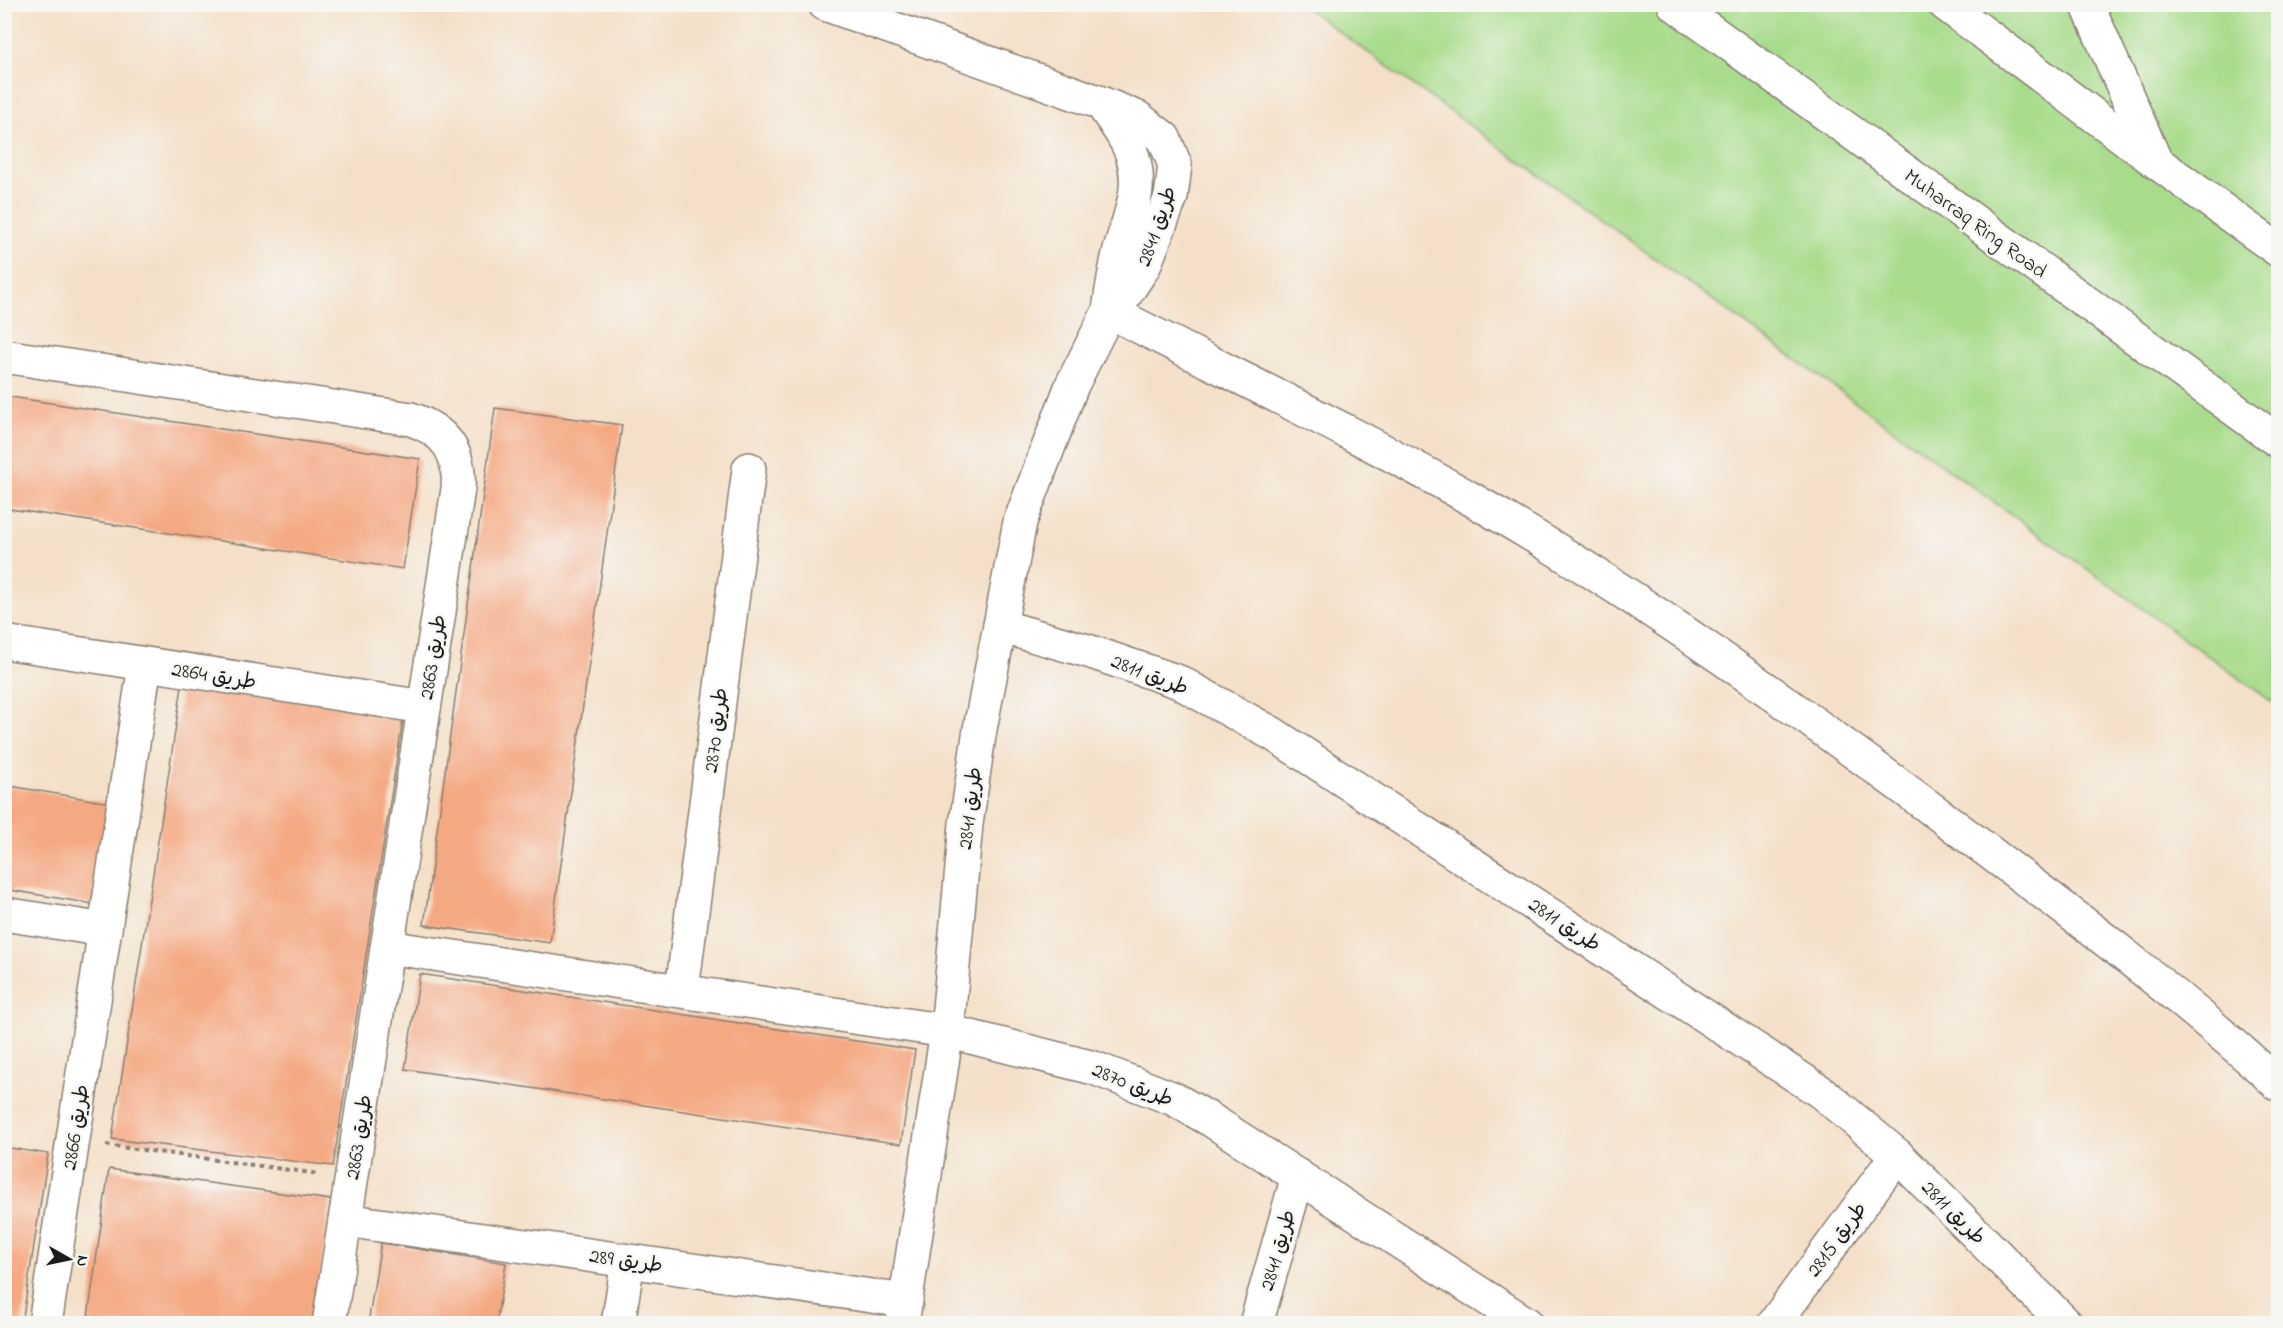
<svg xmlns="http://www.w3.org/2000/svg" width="2283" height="1328" viewBox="0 0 2283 1328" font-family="'Indie Flower','Playpen Sans Arabic',sans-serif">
<rect width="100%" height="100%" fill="#f6f6f2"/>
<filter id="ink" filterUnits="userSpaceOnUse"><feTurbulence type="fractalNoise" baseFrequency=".0167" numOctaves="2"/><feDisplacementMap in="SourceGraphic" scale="12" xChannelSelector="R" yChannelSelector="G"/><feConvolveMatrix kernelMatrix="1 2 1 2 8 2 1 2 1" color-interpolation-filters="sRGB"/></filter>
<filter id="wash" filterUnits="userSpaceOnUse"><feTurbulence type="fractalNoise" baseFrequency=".008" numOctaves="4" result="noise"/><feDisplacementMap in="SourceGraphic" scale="24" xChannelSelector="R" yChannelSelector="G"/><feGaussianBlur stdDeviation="1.35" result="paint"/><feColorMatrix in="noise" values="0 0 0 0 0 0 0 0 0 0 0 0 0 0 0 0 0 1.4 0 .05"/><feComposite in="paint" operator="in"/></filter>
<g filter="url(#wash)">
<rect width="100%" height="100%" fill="#f4e0c8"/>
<path fill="#a8dc8b" stroke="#627c54" stroke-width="1.5" d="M1302 5H2266L2278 14V706Z"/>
<g id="blocks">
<g fill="#f5a983">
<path d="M4 396 420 459 403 569 4 508Z"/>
<path d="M495 408 622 425 550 943 424 925Z"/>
<path d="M183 680 404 713 333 1166 112 1139Z"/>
<path d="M4 785 122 805 105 906 4 889Z"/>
<path d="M420 974 915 1050 901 1144 405 1069Z"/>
<path d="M4 1147 48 1154 22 1323 4 1320Z"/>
<path d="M109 1169 331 1200 313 1324H87Z"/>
<path d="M381 1243 506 1263 496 1324H368Z"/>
</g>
</g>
</g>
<g filter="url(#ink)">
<use href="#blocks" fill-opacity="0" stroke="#887e72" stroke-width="1.5"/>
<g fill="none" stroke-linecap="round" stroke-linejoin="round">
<defs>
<g id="minor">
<path d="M1109 311C1231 374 1354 432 1473 500 1637 594 1790 704 1941 816 2056 902 2172 987 2278 1084"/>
<path d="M4 356 411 419C446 431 461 452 458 489L329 1324"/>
<path d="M1000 626 1088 651 1179 682 1273 734 1821 1092 1897 1155 2066 1324"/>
<path d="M4 642 424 707"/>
<path d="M4 914 105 930"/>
<path d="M387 947 947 1031 1094 1068 1174 1099 1211 1120 1527 1324"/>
<path d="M682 990 749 469"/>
<path d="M345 1220 906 1301"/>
<path d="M45 1324 145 664"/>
<path d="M618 1324 628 1261"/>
<path d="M1256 1324 1298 1176"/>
<path d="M1774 1324 1897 1155"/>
</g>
<g id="tertiary">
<path d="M825 4 1101 103 1138 118 1164 138 1175 165 1171 197 1144 266 1123 298 1109 311 1072 385 1020 522 980 729 966 824 947 1031 902 1324"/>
<path d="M1101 103C1112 119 1125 135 1132 154 1143 187 1131 212 1122 243 1115 266 1112 288 1109 311"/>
</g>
<g id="secondary">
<path d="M1674 4 2278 441"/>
<path d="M1945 4 2155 161 2278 250"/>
<path d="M2087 4 2155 160"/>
</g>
</defs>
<use href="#minor" stroke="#887e72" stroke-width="36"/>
<use href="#tertiary" stroke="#887e72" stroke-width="36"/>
<use href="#secondary" stroke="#887e72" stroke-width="36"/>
<path stroke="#887e72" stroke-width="4" stroke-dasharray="4.5 4.5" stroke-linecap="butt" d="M106 1145 319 1174"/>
<use href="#minor" stroke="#fff" stroke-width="33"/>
<use href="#tertiary" stroke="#fff" stroke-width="33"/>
<use href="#secondary" stroke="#fff" stroke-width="33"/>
</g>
</g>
<g text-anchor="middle" stroke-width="5" stroke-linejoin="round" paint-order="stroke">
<g font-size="21" fill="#1c1c1c" stroke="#f6f6f2">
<text transform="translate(1976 223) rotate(36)" y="7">Muharraq Ring Road</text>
<text transform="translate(1156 226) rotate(-71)" y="7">طريق 2841</text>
<text transform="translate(432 657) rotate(-81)" y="7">طريق 2863</text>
<text transform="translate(1150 674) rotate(21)" y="7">طريق 2811</text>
<text transform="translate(214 675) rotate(9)" y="7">طريق 2864</text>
<text transform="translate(715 730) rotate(-83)" y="7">طريق 2870</text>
<text transform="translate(969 808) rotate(-83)" y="7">طريق 2841</text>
<text transform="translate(1565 924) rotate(33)" y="7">طريق 2811</text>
<text transform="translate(1133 1084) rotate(22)" y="7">طريق 2870</text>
<text transform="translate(75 1127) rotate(-81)" y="7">طريق 2866</text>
<text transform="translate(358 1137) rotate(-81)" y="7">طريق 2863</text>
<text transform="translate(1954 1212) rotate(45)" y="7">طريق 2811</text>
<text transform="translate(1836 1239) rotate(-54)" y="7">طريق 2815</text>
<text transform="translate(1277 1250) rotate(-74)" y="7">طريق 2841</text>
<text transform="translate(626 1260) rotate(8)" y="7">طريق 289</text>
</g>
</g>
<rect width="2283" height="1328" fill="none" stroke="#f6f6f2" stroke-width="24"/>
<g transform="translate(69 1259) rotate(99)" stroke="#f6f6f2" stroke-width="4.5" paint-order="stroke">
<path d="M0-4.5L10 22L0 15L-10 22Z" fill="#1c1c1c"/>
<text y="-9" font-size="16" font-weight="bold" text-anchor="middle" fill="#1c1c1c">N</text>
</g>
</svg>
